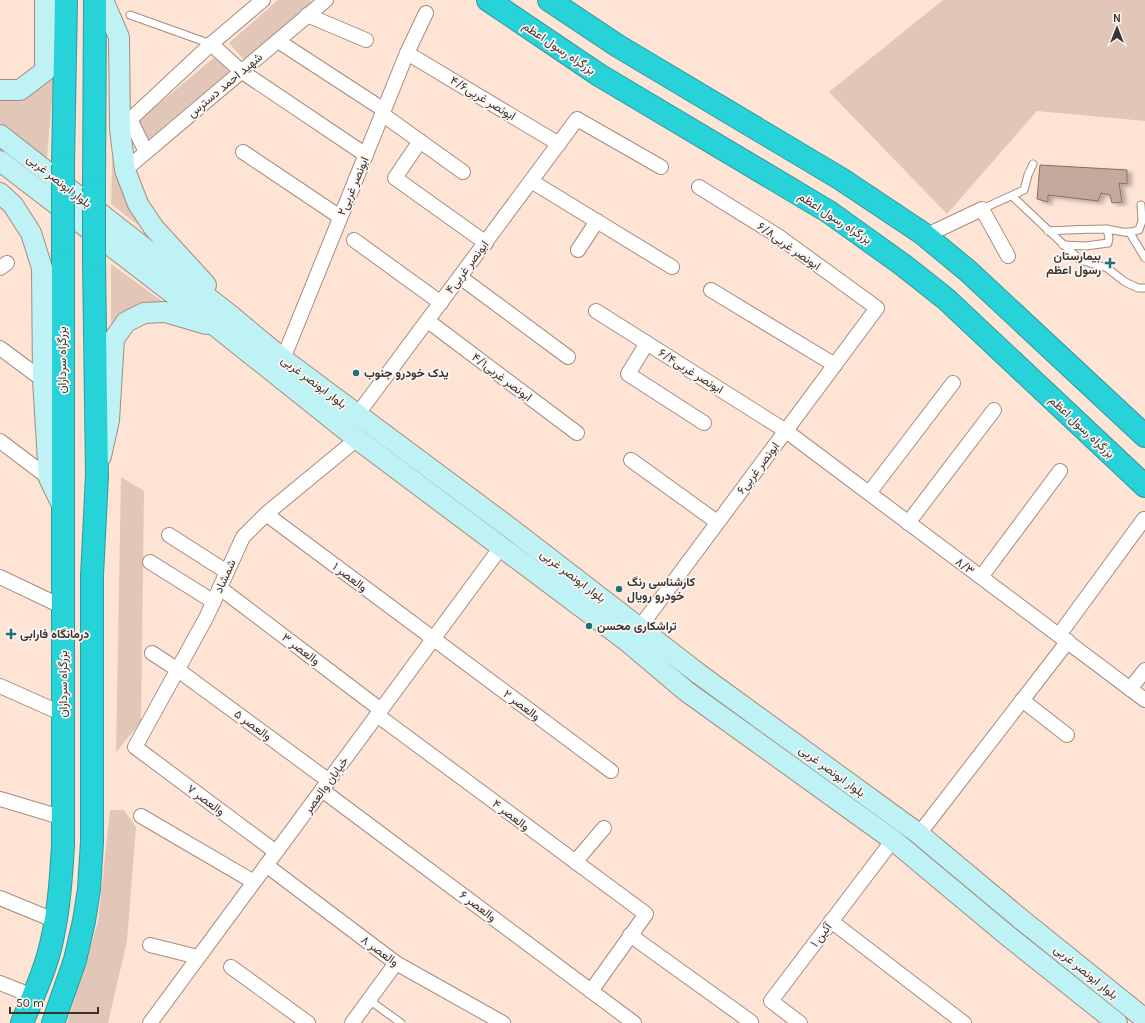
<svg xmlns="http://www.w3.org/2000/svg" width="1145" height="1023" viewBox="0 0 1145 1023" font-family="Karla,Vazirmatn,sans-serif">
<defs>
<filter id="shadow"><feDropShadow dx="4.5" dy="2.5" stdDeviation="2" flood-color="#0004"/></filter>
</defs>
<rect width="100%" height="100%" fill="#fee4d5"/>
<g fill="#e2c6b7">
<path d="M278 0H310L313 3 246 62 229 43Z"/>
<path d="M943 0H1145V121L1037 111 947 214 829 92Z"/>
<path d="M216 56 229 72 149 139 136 123Z"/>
<path d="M54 75 47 158 0 123V100C27 96 34 94 54 75Z"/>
<path d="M113 139 142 228 111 204Z"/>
<path d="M111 264 166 304 111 331Z"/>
<path d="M121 477 144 491 141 722 116 752Z"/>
<path d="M110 810H124L136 827 127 941 108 1023H67L98 922Z"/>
</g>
<path fill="#c3aa9d" stroke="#856e62" filter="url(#shadow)" d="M1040 165 1127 170V184L1119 183 1122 202 1112 203 1110 195 1101 193 1098 201 1048 195V202L1037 199Z"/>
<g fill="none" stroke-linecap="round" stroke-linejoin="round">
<defs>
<g id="lane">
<path d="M130 15 211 44"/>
<path d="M1012 196 1080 260 1107 268 1125 282 1138 288H1145"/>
<path d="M982 209 1024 190 1028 175 1033 164"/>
<path d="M1048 231C1067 230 1086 229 1105 229 1120 230 1122 235 1139 230L1142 221 1141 205"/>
<path d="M1130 233 1145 258"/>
<path d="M1063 245 1086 246 1108 243 1109 238 1107 229"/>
<path d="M369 1000 401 1023"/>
</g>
<g id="street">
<path d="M307 15 366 40"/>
<path d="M278 41 384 110"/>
<path d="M211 44 241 71 366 155"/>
<path d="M407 53 559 144"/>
<path d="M382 114 463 172"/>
<path d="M130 119 146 152"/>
<path d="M120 129 211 44 263 0"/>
<path d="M420 141 395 178 486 243"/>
<path d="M243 152 340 217"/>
<path d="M125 170 326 0"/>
<path d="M531 181 672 267"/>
<path d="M925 236 982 209 1008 256"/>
<path d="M354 240 441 303"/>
<path d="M578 250 597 221"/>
<path d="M0 268 7 263"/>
<path d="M460 277 568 357"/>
<path d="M711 290 835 365"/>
<path d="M596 311 786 431 1145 700"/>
<path d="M428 321 577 433"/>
<path d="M647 343 628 374 704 423"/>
<path d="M0 348 43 380"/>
<path d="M283 359 407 53 426 13"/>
<path d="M357 415 577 119 661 167"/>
<path d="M0 441 49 478"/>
<path d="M631 460 717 522"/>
<path d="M869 493 953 383"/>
<path d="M266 514 611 771"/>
<path d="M908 523 994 410"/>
<path d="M169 535 227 572"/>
<path d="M150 562 214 602"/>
<path d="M0 577 63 607"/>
<path d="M981 577 1060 471"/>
<path d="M220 588 381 710"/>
<path d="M640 627 877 308 778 236 699 187"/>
<path d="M1059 635 1144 519"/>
<path d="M152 653 178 670 329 781"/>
<path d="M0 686 63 714"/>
<path d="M1130 689 1145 670"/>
<path d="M1022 700 1067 735"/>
<path d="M377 715 646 914 591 991"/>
<path d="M322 790 634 1023"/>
<path d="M0 799 64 818"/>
<path d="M141 816 254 882"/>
<path d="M919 834 1068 641"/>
<path d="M276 852 135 747 206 618 243 537 266 514 357 439"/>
<path d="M575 862 604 828"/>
<path d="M266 865 396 963 503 1023"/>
<path d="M0 898 56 921"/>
<path d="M831 921 964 1023"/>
<path d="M630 935 751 1022"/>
<path d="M150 945 198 957"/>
<path d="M231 967 308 1023"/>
<path d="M0 983 33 996"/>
<path d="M150 1023 501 547"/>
<path d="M352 1023 396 963"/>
<path d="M800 1023 771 1001 893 840"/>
</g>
<g id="secondary">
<path d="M45 0V71"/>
<path d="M103 0 119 37 120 129 125 170 138 204 154 228 206 285"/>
<path d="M0 90H20L45 71 65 39"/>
<path d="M0 135 230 315 283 359 514 531 699 674 919 834 1022 920 1145 1019"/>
<path d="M0 161 218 328 357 439 628 642 686 691 893 840 1008 936 1117 1023"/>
<path d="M0 193 13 205 31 233 42 268 43 380 49 478 62 505"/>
<path d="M101 456 109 420 114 339 126 322 144 313 165 312 206 324"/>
</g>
<g id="highway">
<path d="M488 0 599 75 829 212 903 265 946 299 1145 486"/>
<path d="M549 0 618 46 841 179 922 233 968 271 1145 436"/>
<path d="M63 165 66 0"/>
<path d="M94 188 95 0"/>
<path d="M22 1023C33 996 46 969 52 940 59 909 61 878 63 846V242"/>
<path d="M53 1023 75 960 84 921 89 889 92 842V576L97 475 94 259"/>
</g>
</defs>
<use href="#lane" stroke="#a48c7f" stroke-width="9"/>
<use href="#street" stroke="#a48c7f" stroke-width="16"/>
<use href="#secondary" stroke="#a48c7f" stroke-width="22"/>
<use href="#highway" stroke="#2f9a9d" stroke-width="24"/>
<use href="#lane" stroke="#fff" stroke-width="7"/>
<use href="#street" stroke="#fff" stroke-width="14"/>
<use href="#secondary" stroke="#bef2f4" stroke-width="20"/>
<use href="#highway" stroke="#28d2d9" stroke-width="22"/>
<defs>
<g id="highway-bridge">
<path d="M63 242V165"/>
<path d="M94 259V188"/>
</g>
</defs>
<use href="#highway-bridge" stroke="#2f9a9d" stroke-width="24" stroke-linecap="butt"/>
<use href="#highway-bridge" stroke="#28d2d9" stroke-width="22"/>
</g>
<g fill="#246f73" stroke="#fbf6f3" stroke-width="1.5">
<path d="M1108 257h4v4h4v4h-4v4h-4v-4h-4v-4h4z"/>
<circle cx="356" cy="373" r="4"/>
<circle cx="619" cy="589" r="4"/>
<circle cx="589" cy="626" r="4"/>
<path d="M9 628h4v4h4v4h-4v4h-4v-4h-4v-4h4z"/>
</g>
<g text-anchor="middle" stroke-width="3.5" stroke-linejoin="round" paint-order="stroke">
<g font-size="12" fill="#3d332e" stroke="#fbf6f3">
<text transform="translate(559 48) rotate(34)" y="4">بزرگراه رسول اعظم</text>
<text transform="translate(225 85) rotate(-40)" y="4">شهید احمد دسترس</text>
<text transform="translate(483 98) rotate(31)" y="4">۴/۶ابونصر غربی</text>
<text transform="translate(59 181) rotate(38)" y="4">بلوار ابونصر غربی</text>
<text transform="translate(353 186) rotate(-67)" y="4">۲ابونصر غربی</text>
<text transform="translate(835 218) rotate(33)" y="4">بزرگراه رسول اعظم</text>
<text transform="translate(789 246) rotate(35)" y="4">۶/۸ابونصر غربی</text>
<text transform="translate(467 267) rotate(-53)" y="4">۴ابونصر غربی</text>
<text transform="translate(62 360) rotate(-90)" y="4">بزرگراه سرداران</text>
<text transform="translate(691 371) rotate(32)" y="4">۶/۴ابونصر غربی</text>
<text transform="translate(502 377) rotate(37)" y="4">۴/۱ابونصر غربی</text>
<text transform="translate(314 382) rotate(37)" y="4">بلوار ابونصر غربی</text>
<text transform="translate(1082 427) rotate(43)" y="4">بزرگراه رسول اعظم</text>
<text transform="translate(758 468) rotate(-53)" y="4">۶ابونصر غربی</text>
<text transform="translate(965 566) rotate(37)" y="4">۸/۳</text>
<text transform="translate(225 576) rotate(-65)" y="4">شمشاد</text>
<text transform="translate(573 576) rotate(37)" y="4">بلوار ابونصر غربی</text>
<text transform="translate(350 577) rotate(37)" y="4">والعصر ۱</text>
<text transform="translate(301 649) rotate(37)" y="4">والعصر ۳</text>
<text transform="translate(63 684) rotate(-90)" y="4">بزرگراه سرداران</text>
<text transform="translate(522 705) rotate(37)" y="4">والعصر ۲</text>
<text transform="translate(253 725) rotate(36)" y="4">والعصر ۵</text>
<text transform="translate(832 771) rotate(36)" y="4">بلوار ابونصر غربی</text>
<text transform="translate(326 785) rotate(-54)" y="4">خیابان والعصر</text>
<text transform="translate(206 800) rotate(36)" y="4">والعصر ۷</text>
<text transform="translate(511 815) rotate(37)" y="4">والعصر ۴</text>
<text transform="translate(478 906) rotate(37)" y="4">والعصر ۶</text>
<text transform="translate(821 935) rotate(-53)" y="4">آئین ۱</text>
<text transform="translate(380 951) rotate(36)" y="4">والعصر ۸</text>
<text transform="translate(1086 972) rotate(39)" y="4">بلوار ابونصر غربی</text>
</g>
<g font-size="12" font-weight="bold" fill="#3d332e" stroke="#fbf6f3" text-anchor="start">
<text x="1101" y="260" text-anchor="end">بیمارستان<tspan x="1101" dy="14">رسول اعظم</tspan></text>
<text x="364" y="377">یدک خودرو جنوب</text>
<text x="627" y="586">کارشناسی رنگ<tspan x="627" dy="14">خودرو رویال</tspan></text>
<text x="597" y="630">تراشکاری محسن</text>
<text x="20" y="638">درمانگاه فارابی</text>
</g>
</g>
<g transform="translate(1117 28)" stroke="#fbf6f3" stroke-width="3" paint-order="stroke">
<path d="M0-3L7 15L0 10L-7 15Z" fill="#3d332e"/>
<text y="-6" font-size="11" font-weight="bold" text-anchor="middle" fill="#3d332e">N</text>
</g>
<path d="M10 1007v6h88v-6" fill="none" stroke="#3d332e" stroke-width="2"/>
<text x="16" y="1007" font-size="12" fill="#3d332e" stroke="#fbf6f3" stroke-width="3" paint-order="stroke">50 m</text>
</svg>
